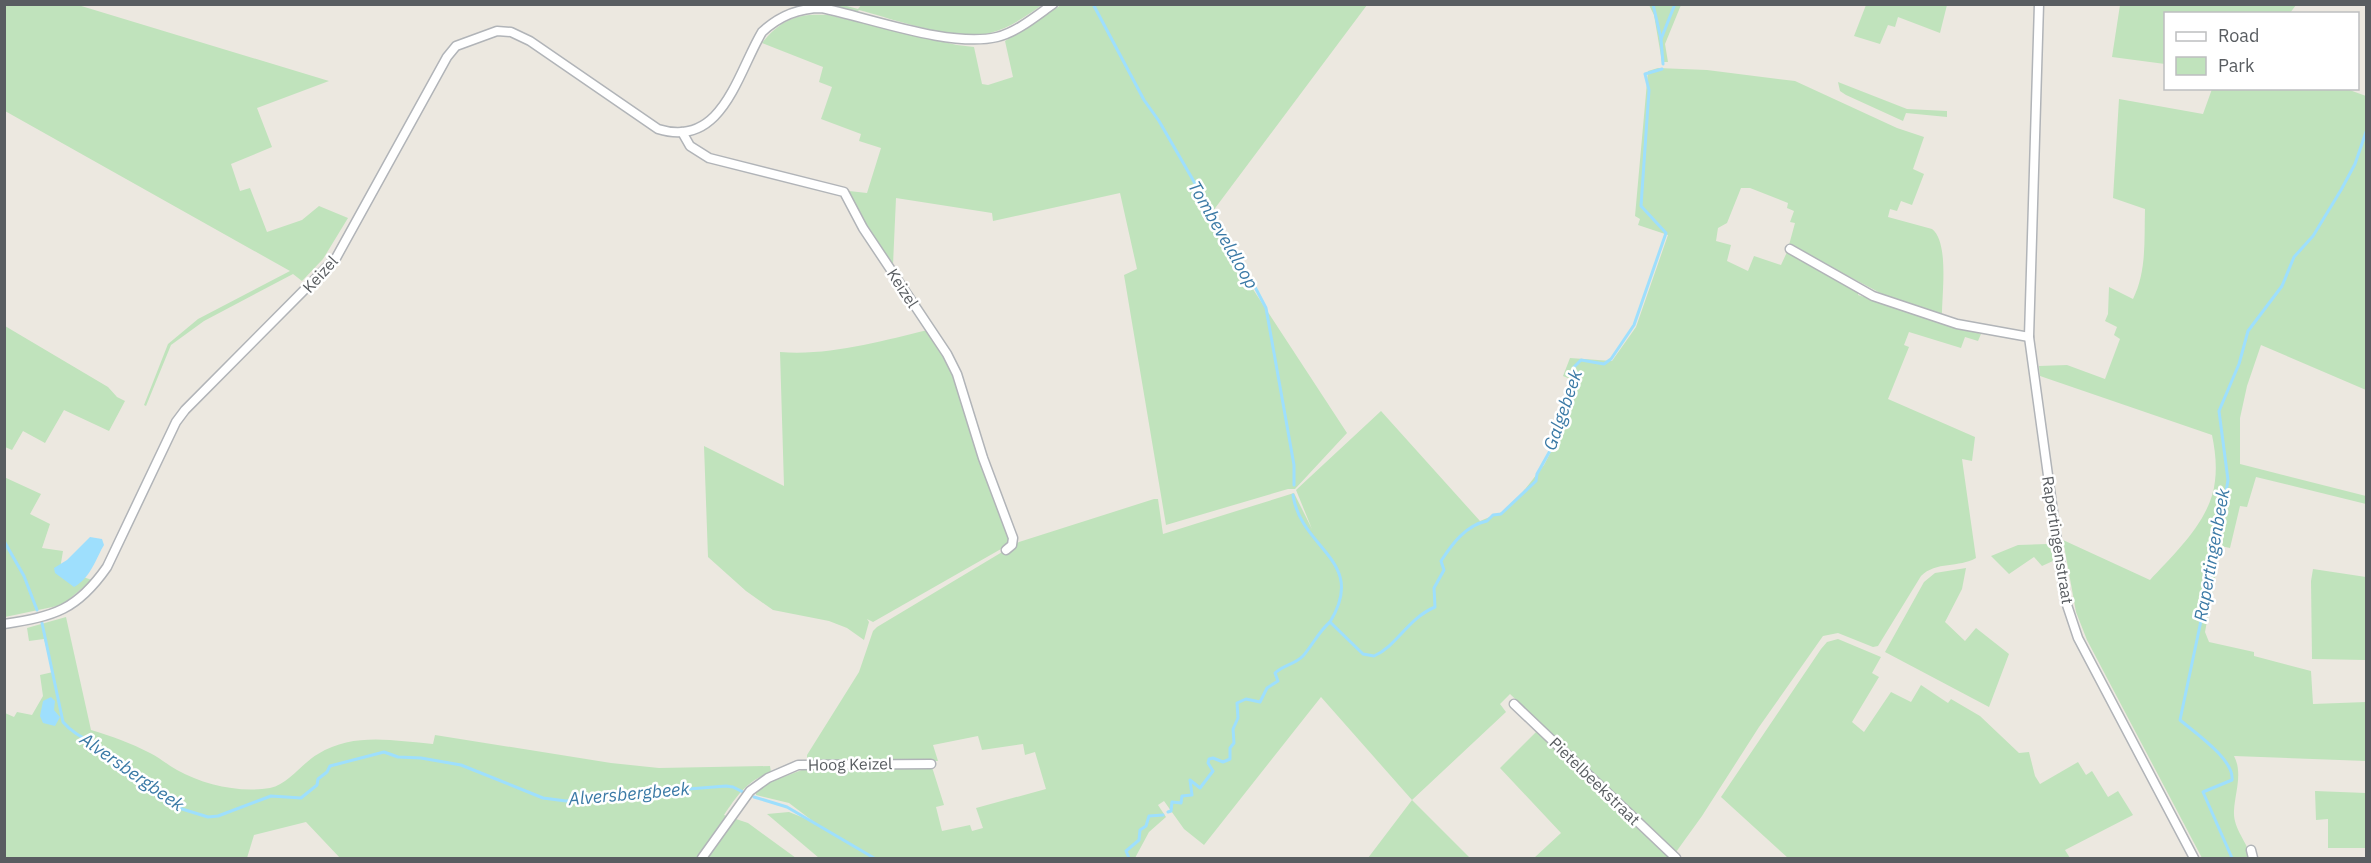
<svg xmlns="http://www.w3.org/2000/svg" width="2371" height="863" viewBox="0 0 2371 863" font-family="'IBM Plex Sans',sans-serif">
<rect width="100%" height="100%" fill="#ece8e0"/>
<g fill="#c0e3bc">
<path d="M5 4 78 5 329 81 257 108 272 147 231 164 240 191 250 188 267 232 302 220 319 206 348 218 323 259 302 281 293 274 204 321 171 345 146 406 144 405 168 344 198 319 290 271 5 111Z"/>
<path d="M862 4 1042 5C1026 16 1010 28 990 33 956 42 893 19 859 10L857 12 826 5H843L858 9Z"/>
<path d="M1061 5H1367L1207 219 1347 433 1295 489H1288L1166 525 1124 275 1137 269 1120 193 993 221 992 213 896 198 893 265 865 224 849 191 867 193 881 148 859 141 861 134 821 119 832 87 819 82 823 67 762 43C781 19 798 13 828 15L957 45 974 47 982 84 988 85 1013 77 1005 41Z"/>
<path d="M1649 5H1681L1665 44 1668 62H1662L1654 15Z"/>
<path d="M1866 5V4L1947 5 1940 33 1898 17 1895 27 1888 25 1880 44 1854 36Z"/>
<path d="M2120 5V4L2296 5 2290 13 2166 14 2165 64 2112 57Z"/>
<path d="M1658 68 1707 70 1795 81 1897 128 1924 137 1913 169 1924 174 1912 205 1901 201 1897 211 1890 209 1888 217 1932 229C1949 242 1942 293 1942 314L1888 297 1789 245 1795 223 1790 222 1794 211 1787 208 1788 203 1750 188H1741L1727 223 1718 228 1716 241 1731 245 1727 261 1748 271 1754 256 1781 265 1787 252 1859 291 1858 295 1981 334 1978 341 1965 337 1961 348 1909 332 1904 345 1909 347 1888 399 1975 437 1972 461 1962 459 1976 558C1959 568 1936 561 1921 576L1878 646 1873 647 1838 633 1823 636 1759 727 1702 816 1676 852 1510 694 1500 704 1506 712 1412 800 1470 858H1368L1412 800 1321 697 1204 845 1184 829 1164 801 1158 805 1166 817 1149 832 1135 858H819L767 814 789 812 814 822 789 803 756 795V791L762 785 807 768 932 767 944 805 936 807 942 831 970 825 972 831 983 828 976 808 1046 789 1035 752 1025 755 1023 744 982 750 978 736 933 745 938 761 811 760 807 759V755L859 672 873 631 877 627 1019 542 1154 499H1158L1163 534 1294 493 1312 529 1296 490 1381 411 1480 521 1502 512 1518 498 1544 465 1556 442 1577 382 1563 376 1570 358 1612 361 1636 327 1668 235 1638 225 1640 219 1635 216 1648 71Z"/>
<path d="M1838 82 1907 109 1947 111V117L1906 113 1903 121 1846 95 1840 91Z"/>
<path d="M2344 88 2366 96V390L2261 345 2247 386 2240 418V464L2366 496V504L2256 477 2247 507 2240 506 2230 548 2221 546 2205 632 2209 642 2254 652V656L2311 671 2313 704 2366 702V761L2234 756C2243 773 2235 792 2234 811 2233 829 2247 841 2251 858H2202L2087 640 2076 612 2063 540 2150 580C2175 553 2211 520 2215 481 2217 465 2215 450 2212 435L2040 376 2039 366 2067 365 2105 379 2120 339 2114 335 2117 327 2105 321 2108 314 2109 287 2133 299C2147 271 2144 239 2145 209L2113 198 2119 99 2203 114 2212 89Z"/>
<path d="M5 326 108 387 117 397 125 401 109 431 64 410 45 443 23 431 12 450 5 447Z"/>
<path d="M928 330 956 379 1008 534V545L873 622 867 619 869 622 864 640 847 628 829 621 773 610 746 591 708 557 704 446 784 486 780 352C830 356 881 341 928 330Z"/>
<path d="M4 477 41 494 30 514 50 524 42 548 63 551 60 569 92 580 62 605 5 617Z"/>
<path d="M2047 544 2051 546 2053 561 2042 566 2034 557 2009 574 1991 556 2018 545Z"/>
<path d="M1966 568 1962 589 1945 622 1965 641 1976 628 2009 654 1989 707 1885 652 1924 582 1935 573Z"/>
<path d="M2313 569 2366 577V660L2312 659 2311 581Z"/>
<path d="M66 617 91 730C111 736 131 743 150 753 160 758 168 765 177 770 204 785 239 793 270 788 289 784 302 763 318 754 354 732 394 741 433 744L435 735 611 763 659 768 770 766 771 772C747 781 738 794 724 815L748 823 796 858H340L306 822 254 835 247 858H5V713L14 717 17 712 32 715 43 696 40 675 53 672 44 639 29 641 27 628Z"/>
<path d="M1838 639 1881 657 1872 673 1879 677 1852 722 1864 732 1891 692 1911 702 1921 685 1948 703 1951 699 1980 716 2019 753 2029 752 2035 776 2040 784 2078 762 2086 775 2092 771 2108 797 2118 791 2133 815 2065 850 2070 858H1788L1721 797 1821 649 1827 642Z"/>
<path d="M1538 730 1672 858H1534L1561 833 1500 768Z"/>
<path d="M2315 791 2366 793V848H2328V819L2316 820Z"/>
</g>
<g fill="#9edffd">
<path d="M90 537 102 539 104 545C97 556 91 578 74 587L55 573 54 568 67 560Z"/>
<path d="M51 697 55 701 54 710 60 717 55 726 43 723 40 716 43 701Z"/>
</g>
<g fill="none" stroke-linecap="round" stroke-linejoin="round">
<g stroke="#9edffd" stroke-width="3">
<path d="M1093 4 1144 100 1159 121 1219 225 1227 249 1255 287 1266 308 1294 465V485"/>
<path d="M1653 4 1661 39 1663 64"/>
<path d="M1661 39 1675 4"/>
<path d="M1293 495C1301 550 1368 560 1330 622"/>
<path d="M4 541 24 576 37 610"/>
<path d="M42 623 63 722C73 734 86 739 99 746 112 754 127 776 142 775L149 781 150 786 182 809 208 817 218 816 271 796 301 798 317 785 318 779 327 772 330 766 384 752 398 757 421 758 461 765 543 798 566 801 603 796 726 786 733 787 743 792"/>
<path d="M754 797 787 807 874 858"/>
<path d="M1168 812 1171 811 1172 802 1181 803 1182 796 1192 795 1190 780 1200 788 1213 771 1208 763 1209 759 1213 758 1223 762 1230 759V748L1234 743 1233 729 1238 718 1237 703 1246 699 1260 702 1267 688 1278 681 1275 673C1285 664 1294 665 1303 656 1312 646 1319 631 1330 622L1363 654 1374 656C1398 645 1407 619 1435 607L1434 588 1444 570 1441 561C1452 544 1466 525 1487 521L1493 515 1501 514 1536 481 1537 474 1551 449 1557 428 1564 418 1563 406 1571 391 1574 367 1581 360 1604 364 1611 359 1634 325 1666 233 1641 206 1649 90 1645 74 1662 69"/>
<path d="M1129 858 1126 851 1139 840 1140 830 1146 826 1149 816 1163 815"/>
<path d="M2232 858 2203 792 2232 780C2235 760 2194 732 2180 720L2217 545 2228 480 2219 411 2239 364 2248 331 2282 286 2294 257 2313 236 2341 190 2355 164 2366 132"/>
</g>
<defs>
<g id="street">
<path d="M2039 4 2029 337 2065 599 2078 638 2194 858"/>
<path d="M682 132 690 146 709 158 844 192 863 228 947 354 957 374 983 458 1013 538 1012 545 1006 550"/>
<path d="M1790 249 1873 296 1957 324 2029 337"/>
<path d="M4 624C55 616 77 610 107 567L176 422 185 410 336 258 447 57 456 46 497 31 511 32 530 41 658 129C722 149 737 74 762 32 778 17 799 8 822 8 870 18 951 48 997 37 1017 32 1036 16 1053 4"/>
<path d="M1514 704 1676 858"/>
<path d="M2251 850 2253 858"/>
<path d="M702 858 750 791 768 778 798 765 931 764"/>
</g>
</defs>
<use href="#street" stroke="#b1b4b8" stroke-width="11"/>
<use href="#street" stroke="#fff" stroke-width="8"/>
</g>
<g text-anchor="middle" stroke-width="5" stroke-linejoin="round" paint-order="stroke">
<g font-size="16" fill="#595d61" stroke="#fff">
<text transform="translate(320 274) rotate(-48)" y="6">Keizel</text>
<text transform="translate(903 288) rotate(57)" y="6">Keizel</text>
<text transform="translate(2058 540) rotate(81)" y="6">Rapertingenstraat</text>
<text transform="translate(850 764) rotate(-1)" y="6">Hoog Keizel</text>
<text transform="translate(1595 781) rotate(44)" y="6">Pietelbeekstraat</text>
</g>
<g font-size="18" font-style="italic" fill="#3b7aa6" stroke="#fff">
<text transform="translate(1223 235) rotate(60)" y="6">Tombeveldloop</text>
<text transform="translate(1563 410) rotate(-71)" y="6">Galgebeek</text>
<text transform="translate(2212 555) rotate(-80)" y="6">Rapertingenbeek</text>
<text transform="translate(132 772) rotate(35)" y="6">Alversbergbeek</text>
<text transform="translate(629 794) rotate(-5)" y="6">Alversbergbeek</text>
</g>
</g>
<rect width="2371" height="863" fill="none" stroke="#595d61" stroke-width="12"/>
<rect x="2164" y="12" width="195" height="78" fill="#ffffff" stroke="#bdbec0" stroke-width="1.5"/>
<rect x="2176" y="32" width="30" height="9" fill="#ffffff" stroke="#bdbec0" stroke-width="1.5"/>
<text x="2218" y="42" font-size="18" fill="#595d61">Road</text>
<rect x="2176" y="57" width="30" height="18" fill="#c0e3bc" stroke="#bdbec0" stroke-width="1.5"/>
<text x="2218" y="72" font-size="18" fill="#595d61">Park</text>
</svg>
